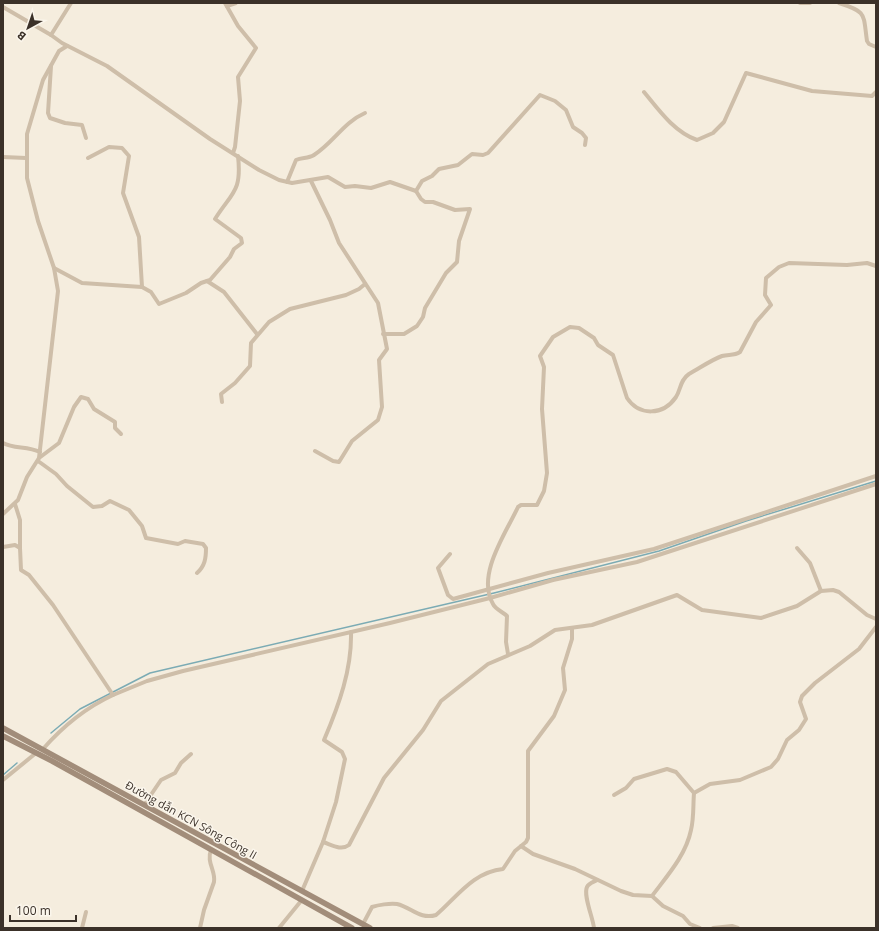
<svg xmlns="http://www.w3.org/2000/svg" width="879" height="931" viewBox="0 0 879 931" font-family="'Open Sans',sans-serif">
<rect width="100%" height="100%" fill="#f5edde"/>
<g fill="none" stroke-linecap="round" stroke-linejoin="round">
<g stroke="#7babb4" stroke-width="1.5">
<path d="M51 733 80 709 150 673 494 593 659 551 746 521 876 481"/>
<path d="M3 775 17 763"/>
</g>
<g stroke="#cebea9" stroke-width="4">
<path d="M225 3 238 26 256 48 238 77 240 101 235 147 233 153"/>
<path d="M800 3H810"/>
<path d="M839 3C867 12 863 13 867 41L869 44 876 47"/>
<path d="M227 6 236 3"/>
<path d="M3 7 51 35 62 43 107 66 210 139 259 170 279 180 292 183 328 177 345 187 355 186 371 188 390 182 416 191 421 199 425 202H433L455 210 470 209 459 241 457 262 446 273 425 308 423 317 417 326 404 334H383"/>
<path d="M51 35 71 3"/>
<path d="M51 66 48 113 50 118 65 123 82 125 86 138"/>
<path d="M644 92C658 109 674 132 697 140L713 133 724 122 746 73 812 91 872 96 876 92"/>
<path d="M3 157 26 158"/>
<path d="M88 158 109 147 122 148 129 156 123 193 139 237 142 287"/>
<path d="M311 181 330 220 339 243 378 303 387 349 379 360 382 407 378 420 352 441 339 462 333 461 315 451"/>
<path d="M287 182 296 160C302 157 308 159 314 155 333 143 344 122 365 113"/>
<path d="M416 191 422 181 432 176 439 169 458 165 472 154 483 155 488 153 540 95 555 101 566 110 573 127 582 133 586 138 585 145"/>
<path d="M54 268 82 283 142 287 151 292 159 304 186 293 201 283 210 280 230 257 234 249 242 243 241 238 215 219C232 192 242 192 238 156"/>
<path d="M207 281 224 292 257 334"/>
<path d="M222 402 221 394 235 383 250 366 251 343 269 322 290 309 346 295 359 289 365 284"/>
<path d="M3 443C14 449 27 446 40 452"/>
<path d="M39 458 59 443 74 407 81 397 88 399 94 409 115 422V428L121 434"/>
<path d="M38 461 56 474 67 486 93 507 102 506 110 501 129 510 142 526 146 538 178 544 185 541 203 544 206 548C206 558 205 566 197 573"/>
<path d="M15 504 20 520V548"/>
<path d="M3 514 18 500 27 477 39 458 58 291 54 268 38 221 27 178V134L43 80 59 51 67 46"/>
<path d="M3 547 15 545 20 548 21 570 29 575 53 605 113 695C85 708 64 725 43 749"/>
<path d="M797 548 810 563 821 591"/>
<path d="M450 554 438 568 448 595 453 599 548 573 654 549 876 476"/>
<path d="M508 654 506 642 507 616C503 612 495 609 493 604 476 575 506 533 518 507L521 505H537L544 491 547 473 542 409 544 367 540 356 553 337 570 327 579 328 594 338 598 345 613 355 627 398C639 416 663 416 676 397 681 389 680 380 689 374 700 368 711 360 722 356 728 354 734 356 740 352L756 322 771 305 765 295 766 278 779 267 789 263 847 265 867 263 876 266"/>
<path d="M113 695 147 681 183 671 390 623 490 598 553 580 637 562 876 484"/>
<path d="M3 780 36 753"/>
<path d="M694 793 710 784 740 780 771 767 778 759 787 740 799 730 806 719 800 702 802 696 815 683 859 649 876 627"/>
<path d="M614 795 626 788 634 779 667 769 676 772 694 793C693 805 694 818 691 830 686 855 667 876 652 896"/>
<path d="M144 805 161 780 175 773 181 763 191 754"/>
<path d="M323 842C332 845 341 851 349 845L384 778 423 730 441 701 488 664 530 646 555 630 592 625 677 595 702 610 761 618 797 606 821 591 833 590 839 592 867 615 876 619"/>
<path d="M521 846 533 854 575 869 621 891 633 895 652 896 663 906 683 916 690 924 700 928"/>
<path d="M302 891 323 842 336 802 345 759 342 752 324 740C339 705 352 669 351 632"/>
<path d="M363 924 372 907C378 905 390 903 397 904 411 907 420 920 436 915 457 897 473 872 503 869L515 851 526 842 528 838V751L554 716 565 690 563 668 572 639V628"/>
<path d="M82 928 86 912"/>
<path d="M200 928 204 910 214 882C216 871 206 862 211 850"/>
<path d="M279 928 301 901"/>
<path d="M594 928C593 918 583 895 587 887 589 883 594 882 597 880"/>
<path d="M713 928 732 926 738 928"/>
</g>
<g stroke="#a28d7a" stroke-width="5.5">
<path d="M3 728 370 928"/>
<path d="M3 736 52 761 352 928"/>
</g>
</g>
<g text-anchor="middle" stroke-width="3" stroke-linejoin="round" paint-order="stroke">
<g font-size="11" fill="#3b3129" stroke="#fbf6ec">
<text transform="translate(191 820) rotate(29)" y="4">Đường dẫn KCN Sông Công II</text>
</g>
</g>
<rect width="879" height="931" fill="none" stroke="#3b3129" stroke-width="8"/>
<g transform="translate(28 28) rotate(220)" stroke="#fbf6ec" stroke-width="3" paint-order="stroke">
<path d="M0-3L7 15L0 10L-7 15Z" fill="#3b3129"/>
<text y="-6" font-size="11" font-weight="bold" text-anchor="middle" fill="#3b3129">B</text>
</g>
<path d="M10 915v6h66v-6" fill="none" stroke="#3b3129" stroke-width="2"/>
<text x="16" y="915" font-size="12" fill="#3b3129" stroke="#fbf6ec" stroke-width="3" paint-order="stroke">100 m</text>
</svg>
